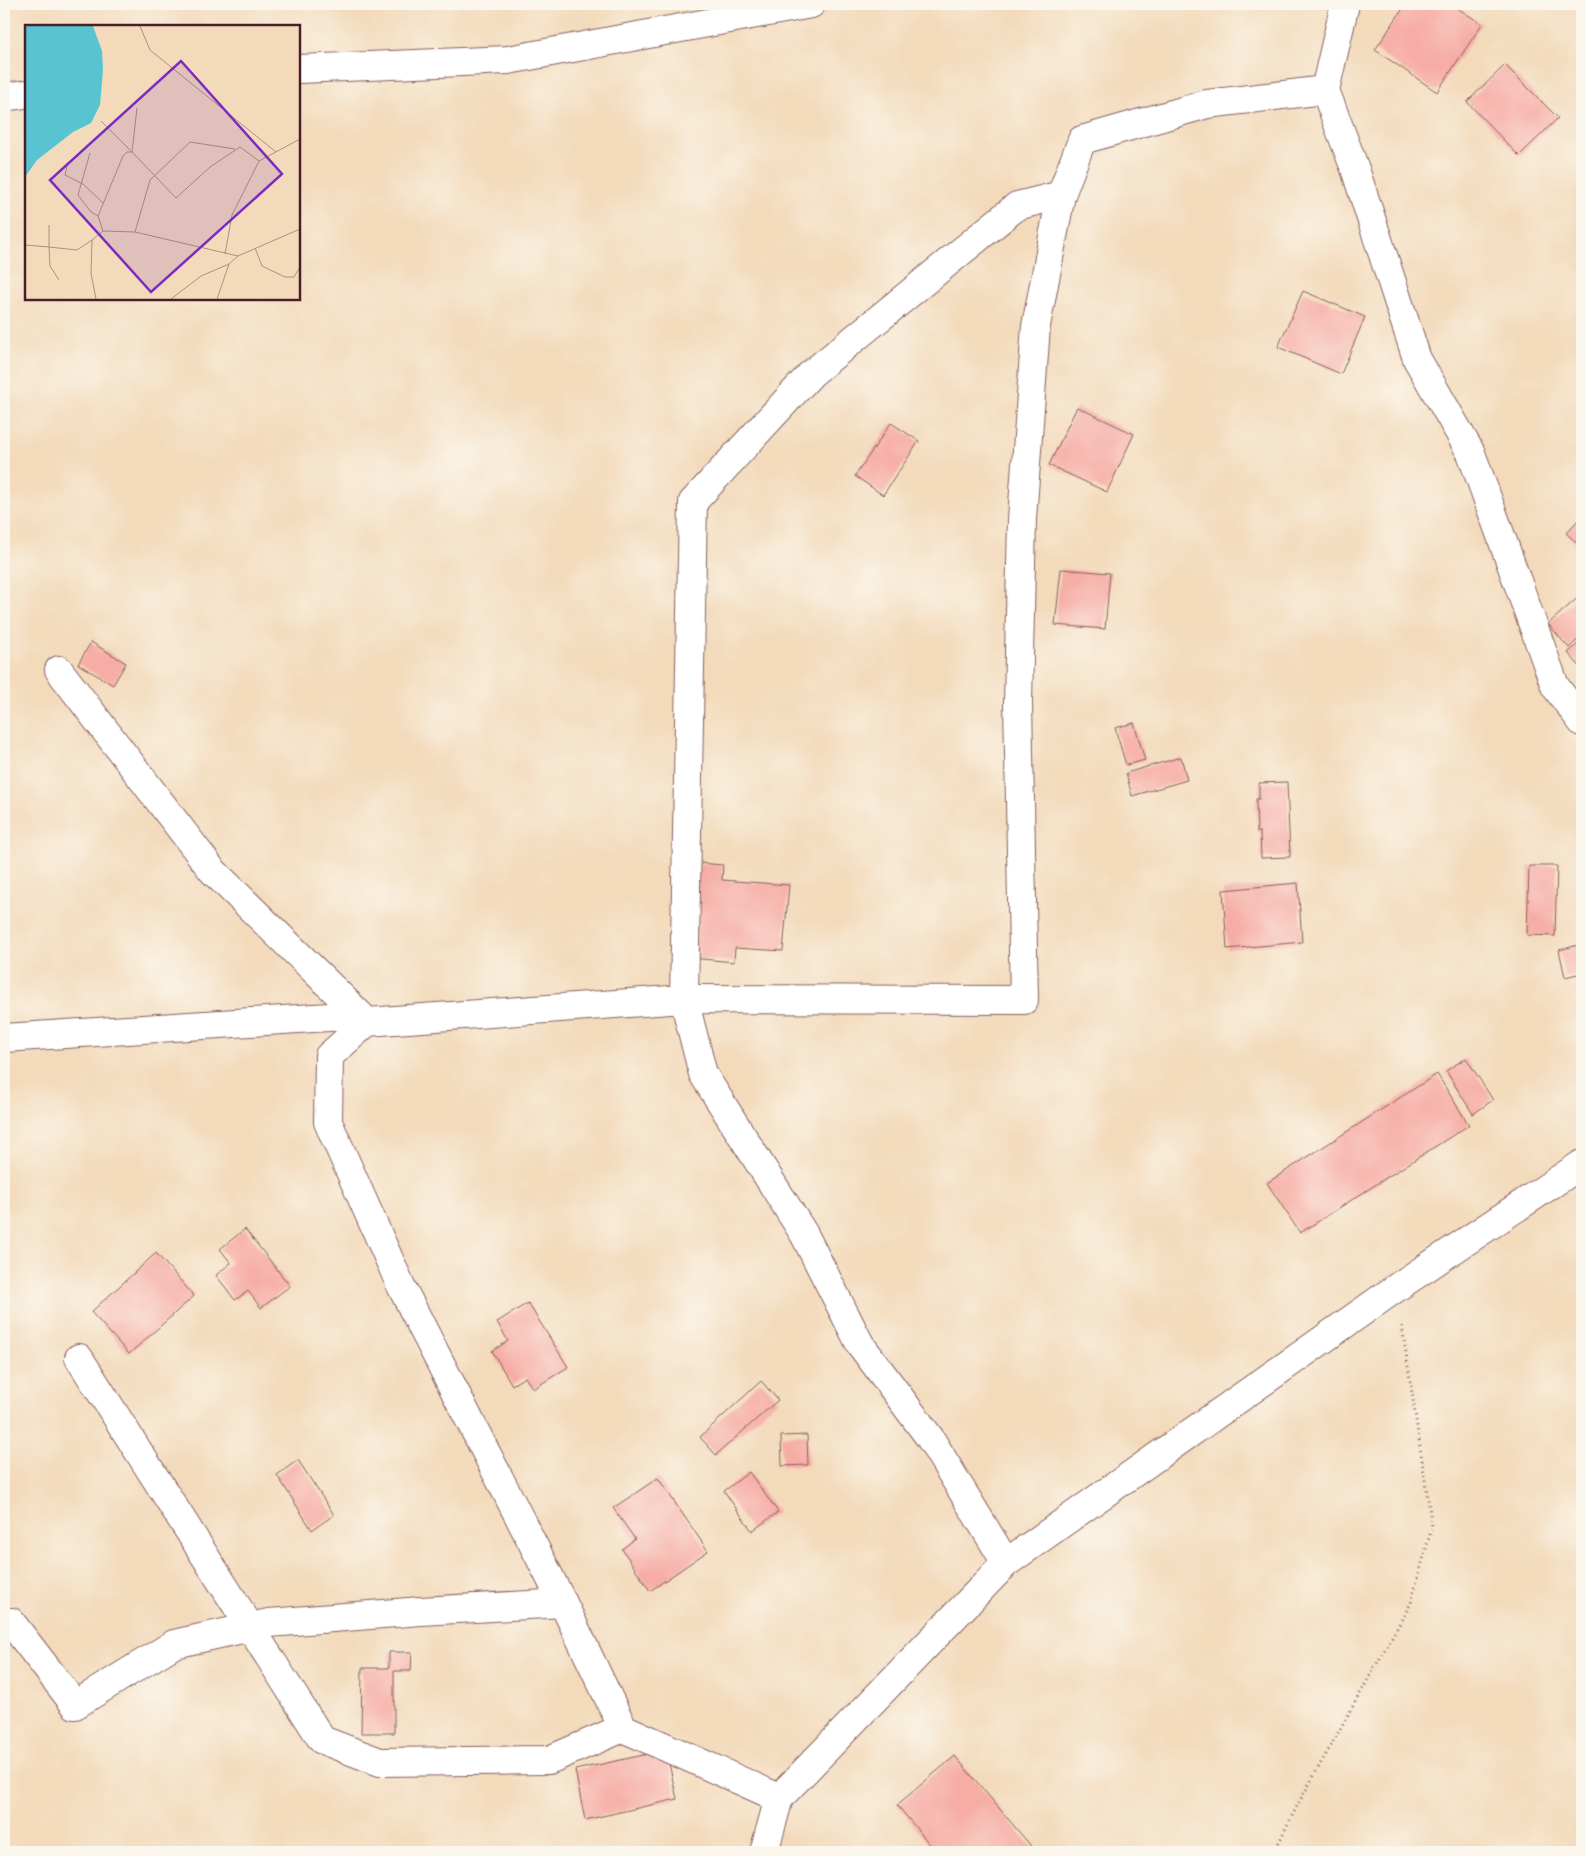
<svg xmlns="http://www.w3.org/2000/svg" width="1586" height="1856" viewBox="0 0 1586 1856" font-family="Caveat,sans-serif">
<rect width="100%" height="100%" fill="#fbf7ec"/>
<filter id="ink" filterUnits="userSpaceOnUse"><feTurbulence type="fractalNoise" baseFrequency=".02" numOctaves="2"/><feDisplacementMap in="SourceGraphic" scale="10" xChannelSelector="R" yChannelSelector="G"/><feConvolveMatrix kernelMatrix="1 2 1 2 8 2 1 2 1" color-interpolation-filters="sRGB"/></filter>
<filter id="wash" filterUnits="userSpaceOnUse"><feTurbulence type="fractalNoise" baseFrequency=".0096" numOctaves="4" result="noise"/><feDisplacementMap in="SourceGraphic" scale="20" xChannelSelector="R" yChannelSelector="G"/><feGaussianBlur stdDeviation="1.12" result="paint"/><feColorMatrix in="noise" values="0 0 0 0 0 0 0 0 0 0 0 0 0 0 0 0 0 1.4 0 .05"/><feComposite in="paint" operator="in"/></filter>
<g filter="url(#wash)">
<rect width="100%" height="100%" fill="#f3dabb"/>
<g id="blocks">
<g fill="#f6ada6">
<path d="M1406 4H1451L1482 24 1437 92 1375 50Z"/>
<path d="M1505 65 1558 118 1519 156 1467 102Z"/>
<path d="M1303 291 1365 317 1341 374 1278 347Z"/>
<path d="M1077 407 1134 434 1107 492 1049 465Z"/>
<path d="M891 423 919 441 883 495 855 476Z"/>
<path d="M1582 516V548L1566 533Z"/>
<path d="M1061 569 1110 573 1105 629 1055 625Z"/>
<path d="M1582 594V636L1569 648 1548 624Z"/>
<path d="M1582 640V669L1568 653Z"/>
<path d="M91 642 126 663 113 685 78 664Z"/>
<path d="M1134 723 1145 760 1126 765 1115 728Z"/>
<path d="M1181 757 1187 780 1132 796 1126 773Z"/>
<path d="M1287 782 1290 857 1261 858 1260 832H1257L1256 799H1259V783Z"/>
<path d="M699 863 723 865 722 880 789 885 783 951 735 948 734 962 691 958Z"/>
<path d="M1529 866H1557L1555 936 1527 935Z"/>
<path d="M1298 883 1302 942 1227 949 1223 890Z"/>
<path d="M1582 944V973L1565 977 1559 950Z"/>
<path d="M1466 1058 1493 1100 1473 1114 1446 1071Z"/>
<path d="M1437 1074 1469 1125 1300 1233 1267 1183Z"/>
<path d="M245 1229 290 1286 261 1308 248 1291 235 1300 216 1275 231 1263 220 1249Z"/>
<path d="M156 1253 194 1296 129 1354 91 1312Z"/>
<path d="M528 1303 568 1367 533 1389 525 1377 512 1385 492 1351 508 1341 497 1322Z"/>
<path d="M761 1381 778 1400 716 1455 700 1437Z"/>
<path d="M807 1435 808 1465 782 1466 781 1436Z"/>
<path d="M298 1460 334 1515 312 1530 277 1475Z"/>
<path d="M749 1472 778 1512 752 1531 724 1491Z"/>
<path d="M658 1478 708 1551 650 1591 622 1549 635 1539 613 1508Z"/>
<path d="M389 1652H412L411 1671H394V1733H361L362 1668H389Z"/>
<path d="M666 1750 677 1799 585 1820 575 1770Z"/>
<path d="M955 1756 1036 1852H936L897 1805Z"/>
</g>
</g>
</g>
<g filter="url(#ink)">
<use href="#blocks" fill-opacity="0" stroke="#85605d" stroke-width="1"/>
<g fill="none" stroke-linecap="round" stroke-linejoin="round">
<defs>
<g id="minor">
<path d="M299 69 508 60 811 4"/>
<path d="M1325 90 1345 4"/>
<path d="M4 97 26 94"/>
<path d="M59 670 212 870 367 1022"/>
<path d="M4 1038 360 1015"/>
<path d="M79 1358 322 1740 380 1762 549 1760 623 1728"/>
<path d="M1006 1563 930 1438 860 1344 804 1234 703 1074 684 999 693 502 811 374 1017 206 1061 195"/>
<path d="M11 1622 75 1705 174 1644 269 1623 421 1611 563 1603"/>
<path d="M779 1798 623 1728 563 1603 401 1286 328 1122 329 1056 367 1022 684 999 1024 1000 1018 703 1022 519 1036 326 1061 195 1082 140 1207 104 1325 90 1355 169 1417 359 1471 453 1555 686 1582 722"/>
<path d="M764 1852 779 1798 1006 1563 1396 1288 1582 1164"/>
</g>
</defs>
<use href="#minor" stroke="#85605d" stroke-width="30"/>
<path stroke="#85605d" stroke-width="3" stroke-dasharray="1 4" stroke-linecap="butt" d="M1274 1852 1298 1804 1411 1603 1432 1527 1402 1326"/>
<use href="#minor" stroke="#fff" stroke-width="28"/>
</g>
</g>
<g transform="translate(25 25)">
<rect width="275" height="275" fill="#f3dabb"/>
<path d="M0 1H68L77 26 78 45 75 80 66 98 48 107 12 135 0 152Z" fill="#58c4d1"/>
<path fill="none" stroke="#af8f81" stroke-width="1" d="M115 1 125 25 251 127M76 96 107 127M107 127 112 83M65 128 53 170 66 187 73 191M234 136 275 114M42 141 40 150 58 159 78 178M78 206 73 191 98 131 102 127H107L151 173 185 142 215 122 234 136 207 190 200 229M110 207 125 155 165 117 210 124M0 220 24 222V200M230 223 237 241 260 252H269L275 242M34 255 25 241 24 222 52 225 67 215M71 274 66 248 67 215 78 206 110 207 213 231M146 274 176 251 204 239 213 231 275 204M192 274 204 239"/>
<path fill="#7b2cbf" fill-opacity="0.15" stroke="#7b2cbf" stroke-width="2.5" d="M156 36 257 149 126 267 25 155Z"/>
<rect width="275" height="275" fill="none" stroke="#4a1f2b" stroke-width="2.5"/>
</g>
<rect width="1586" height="1856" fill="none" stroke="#fbf7ec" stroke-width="20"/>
</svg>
